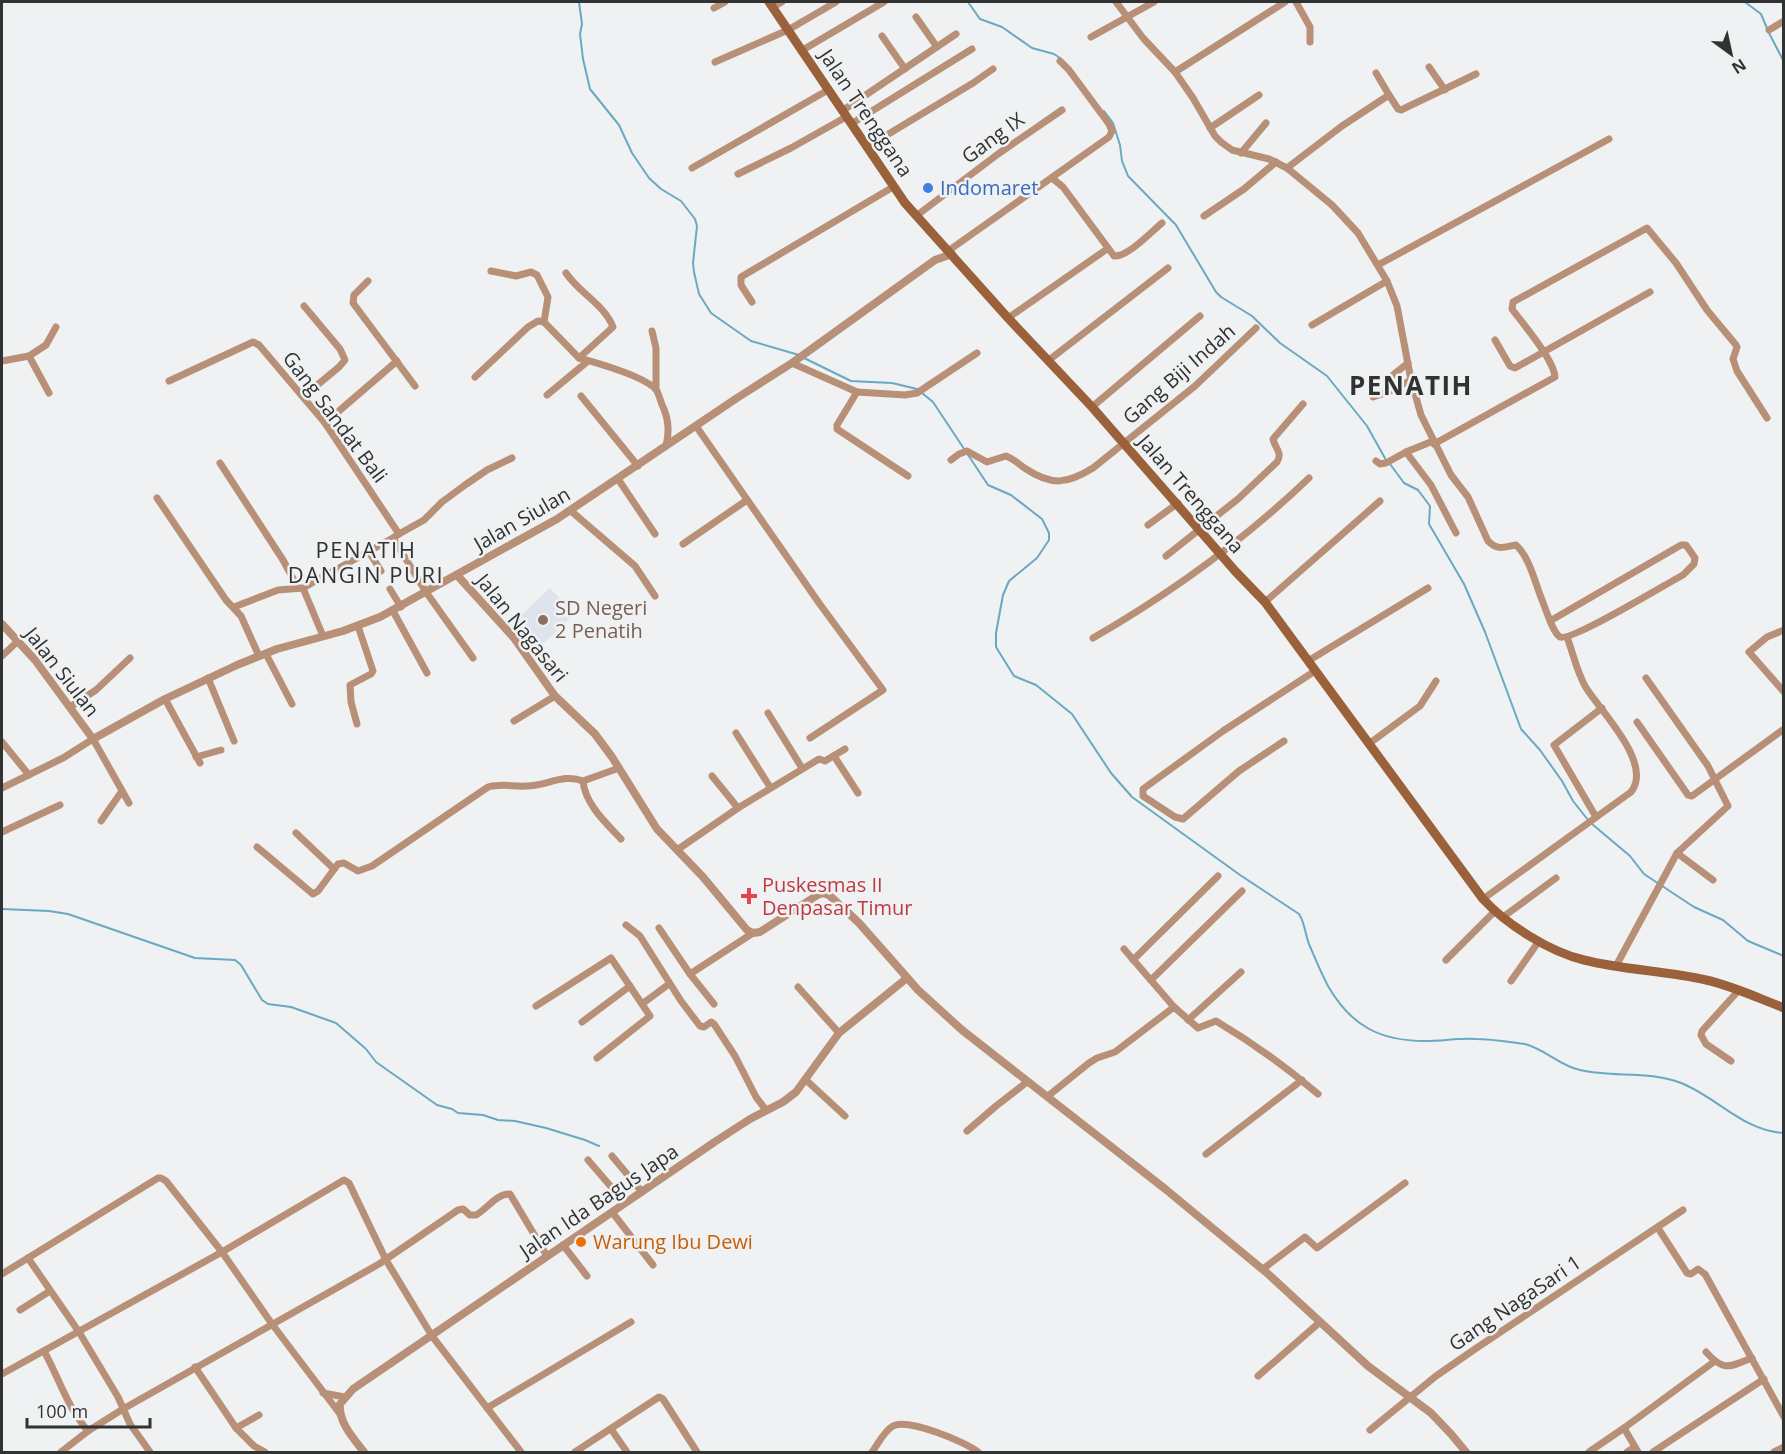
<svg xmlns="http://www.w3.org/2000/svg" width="1785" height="1454" viewBox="0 0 1785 1454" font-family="'Open Sans',sans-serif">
<rect width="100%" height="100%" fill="#f0f1f2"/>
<path fill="#dee4eb" d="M550 588 574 614 533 654 511 625Z"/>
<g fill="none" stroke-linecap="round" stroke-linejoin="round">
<g stroke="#69a9c2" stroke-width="2">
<path d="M579 2 582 24 580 34 583 59 590 89 619 125 632 153 649 178 661 189 681 201 695 219 697 226 693 263 694 272 699 294 711 313 751 341 799 355"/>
<path d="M968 2 980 19 1002 27 1032 48 1054 54 1060 58"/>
<path d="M1745 2 1761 14 1769 33 1784 62"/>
<path d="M1104 111 1113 123 1120 145 1122 161 1128 176 1176 225 1216 292 1221 297 1252 316 1280 343 1327 376 1367 426 1386 460"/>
<path d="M804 358 851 381 892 383 917 389"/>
<path d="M922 393 933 402 988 485 1011 495 1042 519 1049 533V540L1037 558 1009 581 1003 595 996 633V647L1014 676 1036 685 1072 714 1111 773 1132 797 1240 875 1299 914C1305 923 1305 934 1309 944 1315 958 1321 973 1328 986 1351 1026 1380 1041 1425 1041 1442 1041 1459 1038 1476 1039 1492 1039 1509 1042 1525 1044 1545 1049 1560 1066 1580 1070 1613 1078 1649 1070 1681 1083 1717 1097 1743 1131 1784 1133"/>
<path d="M1390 464 1404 483 1418 490 1430 506 1429 524 1464 584 1485 632 1521 729 1540 750 1562 781 1573 801 1588 820"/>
<path d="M1592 824 1630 856 1644 874 1694 907 1723 920 1748 941 1784 956"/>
<path d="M2 909 49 911 68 914 195 958 235 960 241 965 262 1000 268 1004 291 1007 336 1023 366 1049 376 1062 437 1105 452 1109 458 1113 483 1115 498 1120 515 1121 546 1128 585 1140 599 1146"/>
</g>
<g stroke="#b89077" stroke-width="7">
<path d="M1116 2 1143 38 1175 72 1193 98 1215 136 1221 142 1232 150 1269 159 1287 168 1332 205 1358 233 1387 281 1397 306 1411 380 1421 415 1451 475 1468 497 1488 541C1498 551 1504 547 1516 545 1530 558 1535 583 1542 600 1545 607 1553 633 1560 637 1571 642 1666 584 1683 575L1694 564 1695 558 1686 545H1681L1550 621"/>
<path d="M1296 2 1310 27V42"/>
<path d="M773 7 782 2"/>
<path d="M714 8 725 2"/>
<path d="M916 17 937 47"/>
<path d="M1769 30 1784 21"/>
<path d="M882 36 905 69"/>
<path d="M1091 37 1154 2"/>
<path d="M801 51 884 2"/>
<path d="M715 62 788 30 836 2"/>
<path d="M1429 67 1445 90"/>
<path d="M1175 72 1285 2"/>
<path d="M1376 73 1389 95"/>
<path d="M842 111 956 34"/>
<path d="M851 124 972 49"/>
<path d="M1210 128 1259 95"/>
<path d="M867 147 973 83 993 69"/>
<path d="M1241 153 1266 123"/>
<path d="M692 168 828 90"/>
<path d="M1287 168 1342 126 1389 95 1398 109 1401 110 1476 74"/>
<path d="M738 174 791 148 846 117"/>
<path d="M1052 178 1063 187 1114 256C1128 257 1151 232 1162 223"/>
<path d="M916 216 998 154 1062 110"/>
<path d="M1204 216 1244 189 1276 162"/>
<path d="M948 251 1109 137 1112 131 1109 124 1069 70 1060 61"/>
<path d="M1378 265 1609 139"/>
<path d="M491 271 516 276 531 272 537 275 548 297 544 322 579 358"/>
<path d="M566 273C579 293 604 304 613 327L579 358C597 363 648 377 657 391 660 397 661 404 664 409 669 422 669 432 666 446"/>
<path d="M368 281 354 295 353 303 415 386"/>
<path d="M752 302 741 285V277L893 187"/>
<path d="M1008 318 1107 249"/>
<path d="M1312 325 1387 281"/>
<path d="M652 331 656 348V389"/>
<path d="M1495 340 1510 366 1515 368 1650 292"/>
<path d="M29 356 46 345 56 327"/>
<path d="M1049 360 1168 268"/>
<path d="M2 361 29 356 49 393"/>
<path d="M792 363 857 392 837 425V429L908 476"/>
<path d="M1393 375 1408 363"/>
<path d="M475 377 528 327 538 321 544 322"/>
<path d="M169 381 253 342 259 345 325 423 399 534 393 538 426 592 473 658"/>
<path d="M857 392 905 395 917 393 977 353"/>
<path d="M547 395 588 361"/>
<path d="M304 396 339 367 345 360 340 349 304 306"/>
<path d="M581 396 638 466"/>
<path d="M1373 397 1388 392 1411 380"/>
<path d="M1092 407 1200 316"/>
<path d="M325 423 397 361"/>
<path d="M696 426 819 603 883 690 810 738"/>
<path d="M1434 444 1555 377C1554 360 1523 324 1512 309L1513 302 1647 228 1676 263 1707 310 1736 345 1737 347 1733 359 1737 371 1767 418"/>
<path d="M1406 452 1431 485 1456 533"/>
<path d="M951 460 959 454 967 451 987 462 1006 456C1014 459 1020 465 1026 469 1052 486 1067 484 1093 468L1195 386 1256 328"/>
<path d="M1376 461 1380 464 1386 463 1406 452 1433 441"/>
<path d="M220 463 283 560 298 588"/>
<path d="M618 479 655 534"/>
<path d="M157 498 226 600 241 616 259 656"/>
<path d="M571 511 635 566 655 596"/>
<path d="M1148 525 1178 503"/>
<path d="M399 534 424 520 442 502 465 485 487 470 512 458"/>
<path d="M683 544 747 500"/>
<path d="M369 552 381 571"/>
<path d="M1166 556 1238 499 1277 462C1283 452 1275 449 1273 439L1303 404"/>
<path d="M303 588 323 636"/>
<path d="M390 589 401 607"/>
<path d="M1265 602 1380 501"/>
<path d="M234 607 278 590 303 588 393 538"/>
<path d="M393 611 427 673"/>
<path d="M1784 630 1767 637 1749 652 1784 692"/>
<path d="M1093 638C1173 592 1242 542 1309 478"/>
<path d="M266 654 292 704"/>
<path d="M2 656 18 641"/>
<path d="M1308 661 1428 588"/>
<path d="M208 678 234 741"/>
<path d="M165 699 200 763"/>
<path d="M70 707 96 690 130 658"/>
<path d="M768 713 802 768"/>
<path d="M514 721 555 696"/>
<path d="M1637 722 1688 795 1692 796 1784 729"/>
<path d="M357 724 351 702 350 685 371 674 373 671 358 626"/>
<path d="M736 733 770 787"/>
<path d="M1284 741 1239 771 1183 819 1175 817 1143 796V789L1223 731 1315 671"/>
<path d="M2 742 29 775"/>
<path d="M1370 743 1420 706 1436 681"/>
<path d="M834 756 858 793"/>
<path d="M196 757 221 750"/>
<path d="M619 768 583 781C585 804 606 823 621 839"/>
<path d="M712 776 738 808"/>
<path d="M2 788 63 758 93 739 129 803"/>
<path d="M1596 817 1554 745 1602 708"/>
<path d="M101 821 122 791"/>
<path d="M2 832 60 805"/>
<path d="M296 833 334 869"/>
<path d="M257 847 313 894 318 891 338 864 344 863 358 871 372 866 488 787C502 783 513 787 527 786 547 786 563 773 583 781"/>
<path d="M677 850 738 808 819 759 825 761 845 749"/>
<path d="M1677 853 1713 880"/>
<path d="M1483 899 1631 792C1654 763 1599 710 1585 686 1577 672 1573 653 1567 637"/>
<path d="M1503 917 1556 878"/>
<path d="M626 925 640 936 681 1001 700 1026 704 1027 711 1022 714 1024 735 1056 756 1097 766 1110"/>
<path d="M659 928 690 974"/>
<path d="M1124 949 1174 1007"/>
<path d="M1133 960 1218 876"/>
<path d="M1446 960 1494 912"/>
<path d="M1616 966 1677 853 1728 806 1708 766 1646 678"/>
<path d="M1151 980 1242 891"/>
<path d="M1511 981 1539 941"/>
<path d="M798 987 839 1033"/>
<path d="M642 1004 669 984"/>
<path d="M714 1004 690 974 753 933"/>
<path d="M536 1006 611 958 650 1016 597 1058"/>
<path d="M1188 1020 1241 972"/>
<path d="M582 1022 630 986"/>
<path d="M1731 1061 1706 1044 1701 1035 1702 1031 1739 990"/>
<path d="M806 1080 845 1116"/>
<path d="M1048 1096 1089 1063 1097 1058 1115 1052 1174 1007 1198 1028 1216 1021C1253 1043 1285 1066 1318 1094"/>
<path d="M967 1131 996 1106 1027 1082"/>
<path d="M1206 1154 1302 1080"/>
<path d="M612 1156 642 1192"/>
<path d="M588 1160 625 1203"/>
<path d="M612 1212 653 1265"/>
<path d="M1658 1228 1687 1273 1691 1274 1698 1269 1705 1274 1784 1417"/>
<path d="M563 1245 587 1276"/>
<path d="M28 1258 79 1332 118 1397 130 1424 150 1452"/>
<path d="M1263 1269 1305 1237 1317 1248 1405 1183"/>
<path d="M2 1274 158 1178H161L166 1181 222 1252 344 1180 349 1183 386 1260 432 1336 521 1452"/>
<path d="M20 1310 50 1291"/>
<path d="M44 1351C59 1378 67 1407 88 1431"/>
<path d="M1706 1352C1724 1372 1729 1367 1752 1358"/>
<path d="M195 1367 236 1428"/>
<path d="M2 1374 222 1252 272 1324 340 1414"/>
<path d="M1258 1376 1320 1322"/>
<path d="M323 1393 345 1397"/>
<path d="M487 1408 631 1322"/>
<path d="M259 1415 236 1428 254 1446 265 1452"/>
<path d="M1624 1428 1715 1361"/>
<path d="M611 1429 627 1452"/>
<path d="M1370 1430 1436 1376 1475 1349 1683 1210"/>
<path d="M61 1452 88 1431 123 1409 379 1264 458 1210 463 1209 470 1215H476C487 1209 497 1193 510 1194L547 1256"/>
<path d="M575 1452 659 1397 663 1399 697 1452"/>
<path d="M872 1452C878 1444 884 1431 893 1426 908 1418 966 1442 978 1452"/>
<path d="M1589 1452 1624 1428 1638 1452"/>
<path d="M1627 1452 1635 1447"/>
<path d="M1653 1452 1764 1379"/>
<path d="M1774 1452 1784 1447"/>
</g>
<g stroke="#b89077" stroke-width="8">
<path d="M457 575 514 638 555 696 595 734 612 757 657 829 703 877 747 930 753 933 760 932 816 896 822 893 829 895 859 923 918 990 962 1030 1164 1188 1267 1273 1368 1366 1431 1413 1451 1434 1466 1452"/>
<path d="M2 624 35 660 93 739 165 699 237 665 277 649 343 631 380 617 557 519 737 398 792 363 935 260 952 254"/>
<path d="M364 1452C354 1439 338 1422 340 1404L353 1389 716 1141 750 1119 783 1102 796 1092 839 1033 907 978"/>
</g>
<path stroke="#9a613a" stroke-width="9" d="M769 2 905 203 1008 318 1092 407 1236 572 1265 602 1483 899C1507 925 1550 952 1584 960 1624 970 1666 971 1706 980 1733 986 1758 998 1784 1008"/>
</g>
<circle fill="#3f7fe0" stroke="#f0f1f2" stroke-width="2" cx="928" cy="188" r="6"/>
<circle fill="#8d6e63" stroke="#f0f1f2" stroke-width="2" cx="543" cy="620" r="6"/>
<path fill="#e0444e" stroke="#f0f1f2" stroke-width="2" d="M746 887h6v6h6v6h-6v6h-6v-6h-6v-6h6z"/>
<circle fill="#e8710a" stroke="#f0f1f2" stroke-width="2" cx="581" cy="1242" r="6"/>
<g text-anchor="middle" stroke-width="5" stroke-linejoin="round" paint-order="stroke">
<g font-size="20" fill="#313232" stroke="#f0f1f2">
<text transform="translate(866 113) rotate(56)" y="7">Jalan Trenggana</text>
<text transform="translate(993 138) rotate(-36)" y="7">Gang IX</text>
<text transform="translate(1179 374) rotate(-41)" y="7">Gang Biji Indah</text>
<text transform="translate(335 417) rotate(53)" y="7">Gang Sandat Bali</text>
<text transform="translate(1191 494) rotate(49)" y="7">Jalan Trenggana</text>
<text transform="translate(522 519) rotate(-30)" y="7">Jalan Siulan</text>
<text transform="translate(522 628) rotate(51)" y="7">Jalan Nagasari</text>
<text transform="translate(62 672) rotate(52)" y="7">Jalan Siulan</text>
<text transform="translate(599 1201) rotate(-34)" y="7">Jalan Ida Bagus Japa</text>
<text transform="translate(1515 1303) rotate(-34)" y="7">Gang NagaSari 1</text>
</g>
<g font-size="20" fill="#366cbe" stroke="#f0f1f2" text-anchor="start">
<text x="940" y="195">Indomaret</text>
</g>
<g font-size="20" fill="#785e54" stroke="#f0f1f2" text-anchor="start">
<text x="555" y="615">SD Negeri<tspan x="555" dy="23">2 Penatih</tspan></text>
</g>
<g font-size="20" fill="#be3a42" stroke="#f0f1f2" text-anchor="start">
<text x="762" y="892">Puskesmas II<tspan x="762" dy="23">Denpasar Timur</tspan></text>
</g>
<g font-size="20" fill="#c56008" stroke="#f0f1f2" text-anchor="start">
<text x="593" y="1249">Warung Ibu Dewi</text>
</g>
<g font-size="22" letter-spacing="1.5" fill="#313232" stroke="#f0f1f2">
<text x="366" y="558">PENATIH<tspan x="366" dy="25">DANGIN PURI</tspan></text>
</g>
<g font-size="26" font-weight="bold" letter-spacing="1.5" fill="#313232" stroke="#f0f1f2">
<text x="1411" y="395">PENATIH</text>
</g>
</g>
<rect width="1785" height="1454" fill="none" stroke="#313232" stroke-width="6"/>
<g transform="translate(1731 54) rotate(147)" stroke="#f0f1f2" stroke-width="4.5" paint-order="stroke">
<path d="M0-4.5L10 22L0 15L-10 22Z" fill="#313232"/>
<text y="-9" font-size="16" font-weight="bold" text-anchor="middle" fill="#313232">N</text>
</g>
<path d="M27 1418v9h123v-9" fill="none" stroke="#313232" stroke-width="3"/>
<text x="36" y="1418" font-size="18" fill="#313232" stroke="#f0f1f2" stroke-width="4.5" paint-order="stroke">100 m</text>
</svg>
